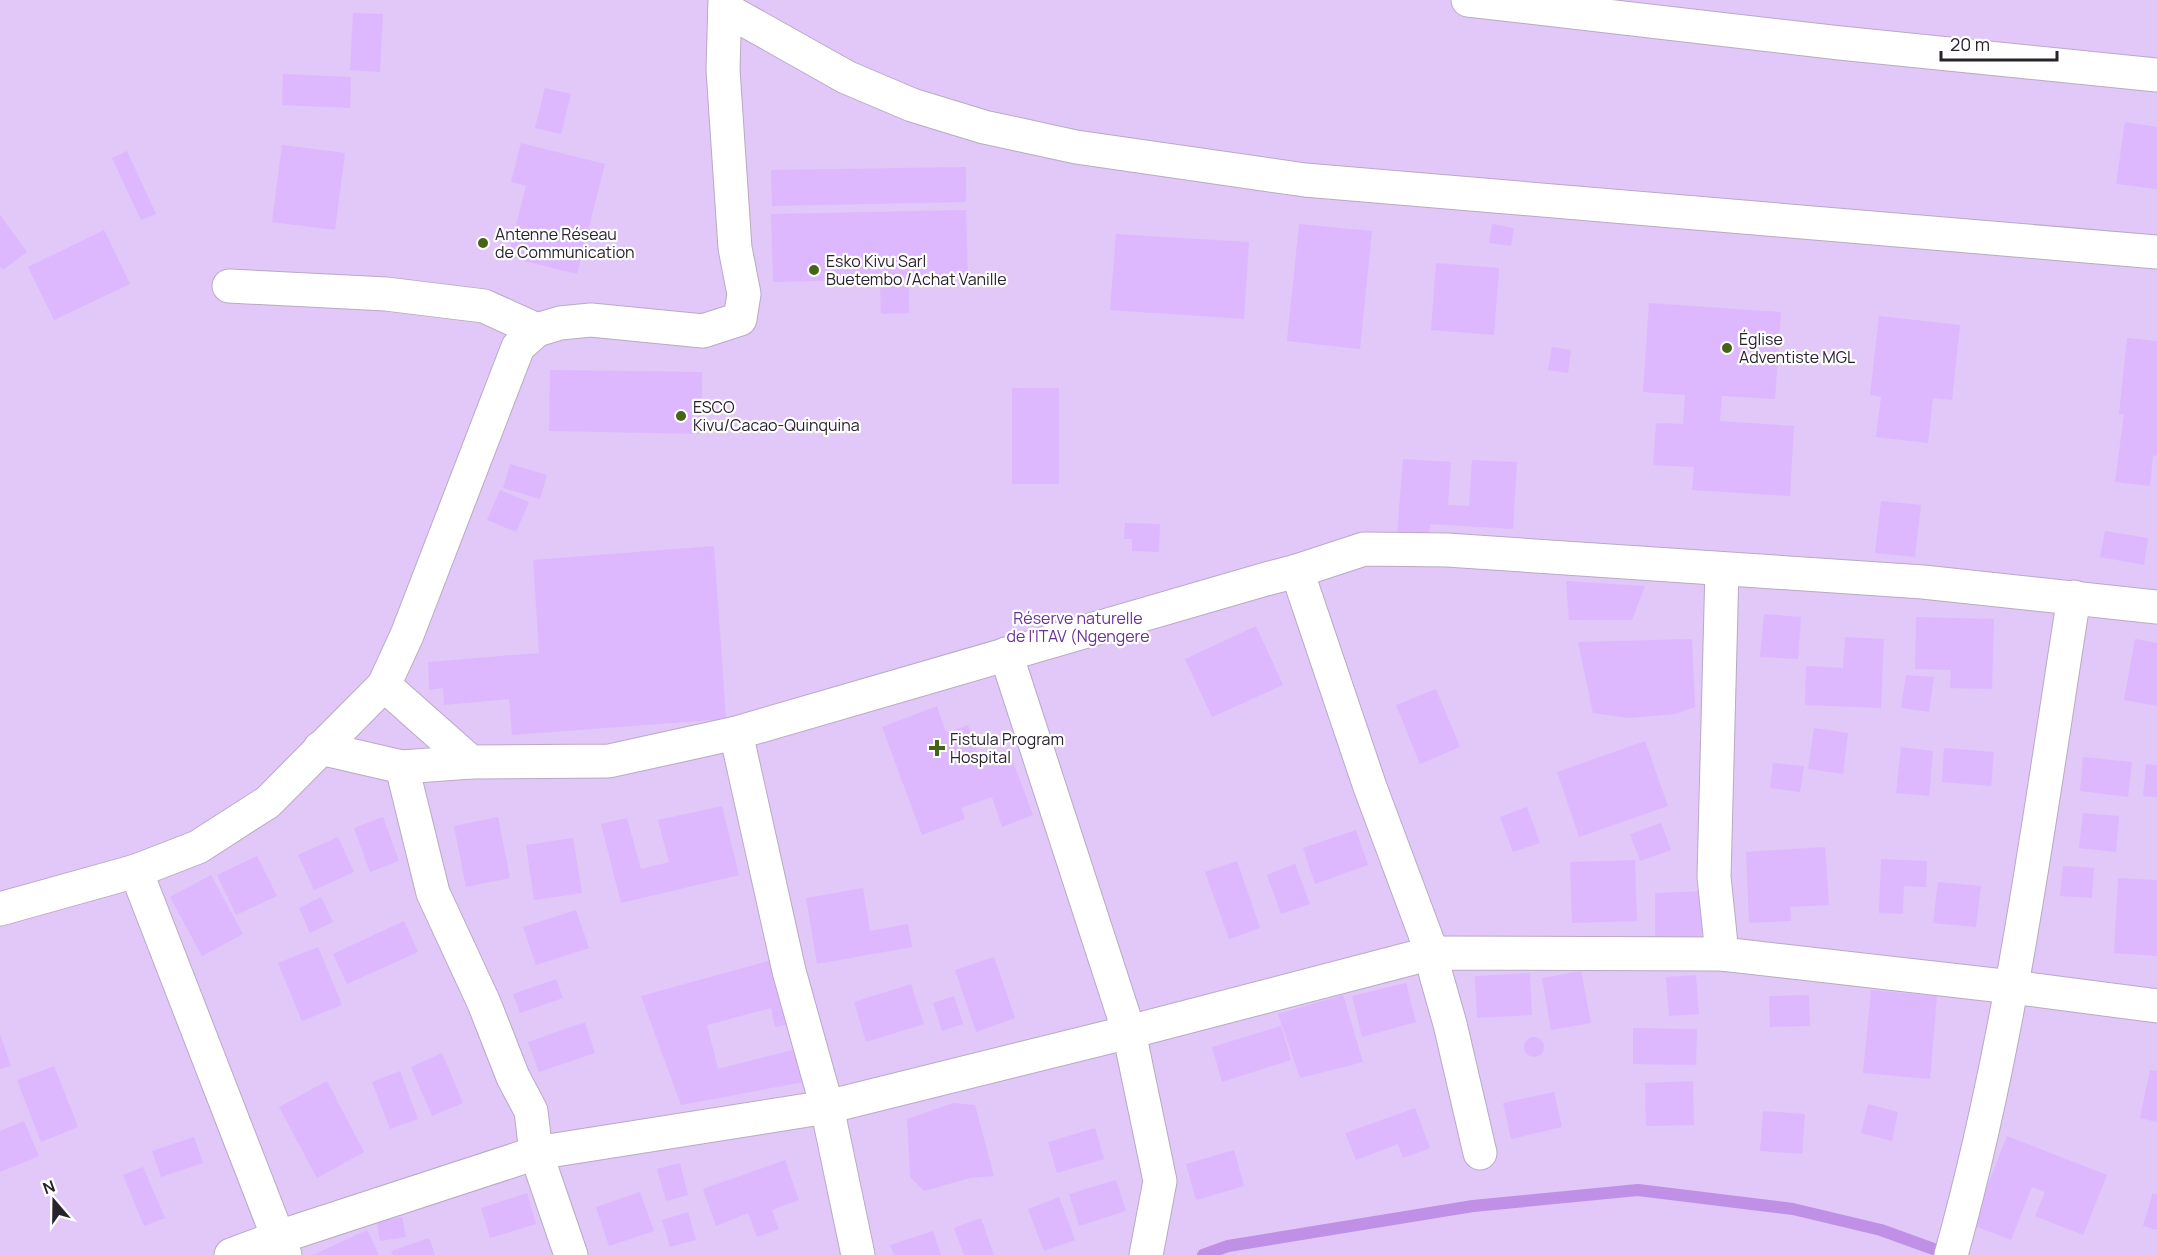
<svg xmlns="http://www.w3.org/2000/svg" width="2157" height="1255" viewBox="0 0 2157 1255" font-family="Manrope,sans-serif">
<rect width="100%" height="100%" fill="#fcf9ff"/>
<rect fill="#e2c7f9" x="0" y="0" width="2157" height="1255"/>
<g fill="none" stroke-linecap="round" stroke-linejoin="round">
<path stroke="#bf90e5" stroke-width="12" d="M1203 1255 1228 1246 1473 1206 1638 1190 1793 1209 1881 1230 1950 1255"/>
</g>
<g fill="#ddb8fe">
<path d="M353 13 383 14 380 72 350 70Z"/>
<path d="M283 74 351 77 350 108 282 105Z"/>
<path d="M545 88 571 94 561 134 535 128Z"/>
<path d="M2125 122 2157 127V189L2116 184Z"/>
<path d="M521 143 605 164 577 274 508 257 526 186 511 182Z"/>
<path d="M282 145 345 153 335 230 272 222Z"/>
<path d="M127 151 156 214 141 220 112 158Z"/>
<path d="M966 167V202L772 206 771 170Z"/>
<path d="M966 210 968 278 773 282 771 214Z"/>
<path d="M0 215 27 252 3 270 0 266Z"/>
<path d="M1299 224 1372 231 1360 349 1287 341Z"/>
<path d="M1492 224 1514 228 1511 246 1489 243Z"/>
<path d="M104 230 130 284 54 320 28 267Z"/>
<path d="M1116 234 1249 242 1244 319 1110 310Z"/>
<path d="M1436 263 1499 268 1494 335 1431 330Z"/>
<path d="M909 286V313L881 314 880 287Z"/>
<path d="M1649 303 1781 312 1775 399 1722 396 1720 421 1794 426 1790 496 1692 490 1694 467 1653 465 1656 423 1683 424 1685 395 1643 392Z"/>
<path d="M1879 316 1960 325 1952 400 1933 398 1928 443 1876 437 1881 397 1870 395Z"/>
<path d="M2127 338 2157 341V456L2153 455 2150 486 2115 482 2124 414H2119Z"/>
<path d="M1552 347 1571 350 1568 373 1548 370Z"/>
<path d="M550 370 702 372V434L549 431Z"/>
<rect x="1012" y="388" width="47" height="96"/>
<path d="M1403 459 1451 462 1448 505 1469 506 1472 460 1517 462 1513 529 1430 524 1429 536 1397 535Z"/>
<path d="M510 464 547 475 540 499 503 488Z"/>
<path d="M500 490 529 502 516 532 487 520Z"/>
<path d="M1881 501 1921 505 1915 557 1875 553Z"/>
<path d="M1125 523 1160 524 1159 552 1132 551V539H1124Z"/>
<path d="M2105 531 2148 538 2144 565 2100 557Z"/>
<path d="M714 546 726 719 512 735 509 699 444 705 443 688 429 690 428 662 539 653 533 560Z"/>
<path d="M1566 581 1645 586 1632 620H1569Z"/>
<path d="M1764 614 1801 617 1798 659 1760 657Z"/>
<path d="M1916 617 1994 619 1992 689 1950 688 1951 670 1915 669Z"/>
<path d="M1256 626 1283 685 1212 717 1185 659Z"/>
<path d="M1845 637 1884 639 1881 708 1805 705 1806 666 1843 668Z"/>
<path d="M1692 639 1695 707 1675 714 1629 718 1593 713 1578 642Z"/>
<path d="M2135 639 2157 643V706L2124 700Z"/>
<path d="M1906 675 1934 677 1929 712 1901 708Z"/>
<path d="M1436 689 1460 747 1420 764 1396 705Z"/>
<path d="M937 706 946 733 968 725 981 761 1009 751 1033 815 1002 827 992 797 961 808 965 819 922 835 882 727Z"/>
<path d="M1814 728 1848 733 1843 774 1808 769Z"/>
<path d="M1645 741 1668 806 1579 837 1557 772Z"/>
<path d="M1901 747 1933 751 1929 796 1896 793Z"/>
<path d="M1944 748 1994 752 1991 786 1942 782Z"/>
<path d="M2083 757 2132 762 2128 797 2080 791Z"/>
<path d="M1773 763 1804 766 1800 792 1770 788Z"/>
<path d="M2146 764 2157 765V797L2143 796Z"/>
<path d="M722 806 739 875 621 903 601 824 627 818 641 869 669 862 658 820Z"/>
<path d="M1527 807 1540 843 1513 852 1500 817Z"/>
<path d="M2083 813 2119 816 2116 852 2079 848Z"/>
<path d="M383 817 399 861 370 872 354 828Z"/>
<path d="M498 817 510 878 466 887 454 826Z"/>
<path d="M1661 823 1671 850 1640 861 1630 834Z"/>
<path d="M1356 830 1368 865 1315 884 1303 848Z"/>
<path d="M338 837 354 872 314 890 298 855Z"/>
<path d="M573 838 582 893 534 900 526 845Z"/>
<path d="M1825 847 1829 905 1790 907 1791 921 1749 923 1746 852Z"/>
<path d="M257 856 277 896 236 915 217 875Z"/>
<path d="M1881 859 1927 861 1926 887 1904 886 1903 914 1879 913Z"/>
<path d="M1635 860 1637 921 1572 923 1570 862Z"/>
<path d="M1237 861 1260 928 1229 939 1205 872Z"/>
<path d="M1295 864 1310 904 1281 914 1267 875Z"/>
<path d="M2063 866 2094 868 2092 898 2060 896Z"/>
<path d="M211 875 243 934 202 956 170 897Z"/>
<path d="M2118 878 2157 880V956L2114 953Z"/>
<path d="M1938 882 1981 886 1976 927 1933 923Z"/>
<path d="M863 888 870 931 908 924 912 947 817 964 806 898Z"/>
<path d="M1704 891 1702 937 1655 940V893Z"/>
<path d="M321 897 333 922 310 933 299 908Z"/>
<path d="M576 910 589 948 536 965 523 927Z"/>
<path d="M404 921 418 952 347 984 333 954Z"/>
<path d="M318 947 342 1005 302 1021 278 963Z"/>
<path d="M994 957 1015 1018 976 1032 955 970Z"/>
<path d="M772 960 789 1024 775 1027 771 1008 707 1025 718 1069 796 1049 804 1082 681 1105 641 996Z"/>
<path d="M1581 971 1591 1023 1551 1030 1542 978Z"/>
<path d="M1530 973 1532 1015 1477 1018 1475 976Z"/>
<path d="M1696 975 1699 1014 1669 1016 1666 977Z"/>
<path d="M556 979 563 998 520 1013 513 994Z"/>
<path d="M1406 983 1416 1022 1362 1037 1352 996Z"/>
<path d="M911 984 924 1024 866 1042 854 1002Z"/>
<path d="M1871 990 1937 996 1930 1079 1863 1073Z"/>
<path d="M1343 995 1363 1062 1300 1078 1278 1014Z"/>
<path d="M1809 995 1810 1026 1770 1027 1769 996Z"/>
<path d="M954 996 963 1024 942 1031 933 1003Z"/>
<path d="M585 1022 595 1053 539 1072 528 1042Z"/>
<path d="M1281 1026 1291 1060 1222 1082 1212 1047Z"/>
<path d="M1633 1028 1697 1029 1696 1065 1633 1064Z"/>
<path d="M0 1034 11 1066 0 1069Z"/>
<circle cx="1534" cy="1047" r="10"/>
<path d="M442 1053 463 1103 432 1116 411 1067Z"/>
<path d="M54 1066 78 1127 41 1142 17 1080Z"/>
<path d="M2150 1070 2157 1071V1122L2140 1118Z"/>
<path d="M400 1071 418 1119 390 1129 372 1082Z"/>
<path d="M327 1081 364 1152 317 1178 279 1107Z"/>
<path d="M1693 1081 1694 1125 1646 1126 1645 1083Z"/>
<path d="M1554 1092 1562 1127 1511 1139 1503 1103Z"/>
<path d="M953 1103 975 1105 994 1176 970 1178 924 1191 910 1177 907 1119Z"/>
<path d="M1868 1104 1898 1112 1892 1141 1861 1133Z"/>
<path d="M1415 1108 1430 1148 1403 1158 1398 1144 1356 1160 1345 1133Z"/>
<path d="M1763 1111 1805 1114 1802 1154 1760 1151Z"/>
<path d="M24 1121 39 1156 0 1172V1131Z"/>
<path d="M1095 1128 1104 1159 1057 1173 1048 1142Z"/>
<path d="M2007 1136 2107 1175 2083 1235 2035 1216 2045 1192 2032 1187 2011 1240 1972 1225Z"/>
<path d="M194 1137 203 1163 161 1177 152 1151Z"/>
<path d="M1234 1150 1244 1186 1196 1200 1186 1164Z"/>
<path d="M785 1160 799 1200 772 1210 779 1229 757 1237 748 1213 716 1226 703 1189Z"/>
<path d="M680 1163 688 1195 666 1201 657 1169Z"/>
<path d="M143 1167 165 1218 144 1226 123 1175Z"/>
<path d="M1116 1180 1126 1211 1079 1226 1069 1194Z"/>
<path d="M640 1192 654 1231 609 1246 596 1207Z"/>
<path d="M527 1193 536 1224 490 1238 481 1208Z"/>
<path d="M2153 1193 2157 1195V1230L2143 1226Z"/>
<path d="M1059 1197 1075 1240 1044 1251 1028 1209Z"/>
<path d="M688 1212 696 1240 670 1247 662 1220Z"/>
<path d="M402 1217 406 1237 380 1241 377 1222Z"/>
<path d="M981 1218 994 1255H964L954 1228Z"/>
<path d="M367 1230 379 1255H313Z"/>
<path d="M933 1231 941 1255H894L890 1245Z"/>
<path d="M429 1238 435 1255H393L391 1251Z"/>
</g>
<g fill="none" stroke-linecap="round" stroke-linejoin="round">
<defs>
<g id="minor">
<path d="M1468 0 1840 43 2157 75"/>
<path d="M725 9 846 77 912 105 984 127 1076 147 1305 180 2157 252"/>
<path d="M229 286 386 294 484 306 537 330"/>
<path d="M1297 571 1370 787 1432 953 1436 975 1450 1024 1480 1153"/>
<path d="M1006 654 1129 1032 1160 1181 1146 1255"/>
<path d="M384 685 471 762"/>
<path d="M736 733 789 971 827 1107 858 1255"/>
<path d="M320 748 402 767 471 762 609 761 736 733 1266 579 1297 571 1364 549 1447 550 1923 582 2157 607"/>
<path d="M402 767 433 893 484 1003 513 1077 531 1111 536 1153 571 1255"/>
<path d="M136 871 285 1255"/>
<path d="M0 909 136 871 198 847 268 802 384 685 407 635 518 347 537 330 560 323 591 320 703 331 740 319 744 294 735 248 723 70 725 0"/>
<path d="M1722 954 1714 877 1722 569"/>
<path d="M231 1255 279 1237 536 1153 827 1107 1129 1032 1432 953 1722 954 2012 987 2157 1006"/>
<path d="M1951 1255C2011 1040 2039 818 2074 597"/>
</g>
</defs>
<use href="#minor" stroke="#b8aac5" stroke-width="35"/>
<use href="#minor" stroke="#fff" stroke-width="33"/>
</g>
<g fill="#466418" stroke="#fff" stroke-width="2">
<circle cx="483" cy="243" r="6"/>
<circle cx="814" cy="270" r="6"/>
<circle cx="1727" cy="348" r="6"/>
<circle cx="681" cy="416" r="6"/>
<path d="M934 739h6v6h6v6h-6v6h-6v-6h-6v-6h6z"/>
</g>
<g text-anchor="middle" stroke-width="4.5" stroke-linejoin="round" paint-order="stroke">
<g font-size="16" fill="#28222d" stroke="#fff" text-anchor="start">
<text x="495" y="240">Antenne Réseau<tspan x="495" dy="18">de Communication</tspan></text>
<text x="826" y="267">Esko Kivu Sarl<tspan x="826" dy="18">Buetembo /Achat Vanille</tspan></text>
<text x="1739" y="345">Église<tspan x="1739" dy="18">Adventiste MGL</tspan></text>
<text x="693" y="413">ESCO<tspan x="693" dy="18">Kivu/Cacao-Quinquina</tspan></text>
<text x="950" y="745">Fistula Program<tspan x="950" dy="18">Hospital</tspan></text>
</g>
<g font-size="16" fill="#6c3194" stroke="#fff">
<text x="1078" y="624">Réserve naturelle<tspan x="1078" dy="18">de l'ITAV (Ngengere</tspan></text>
</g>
</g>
<g transform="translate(54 1201) rotate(340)" stroke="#ffffff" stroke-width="4.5" paint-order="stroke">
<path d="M0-4.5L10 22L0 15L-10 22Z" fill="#28222d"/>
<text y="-9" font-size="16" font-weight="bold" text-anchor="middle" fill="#28222d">N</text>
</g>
<path d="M1941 51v9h116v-9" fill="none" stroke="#28222d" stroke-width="3"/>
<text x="1950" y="51" font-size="18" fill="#28222d" stroke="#ffffff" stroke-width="4.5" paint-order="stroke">20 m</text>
</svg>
